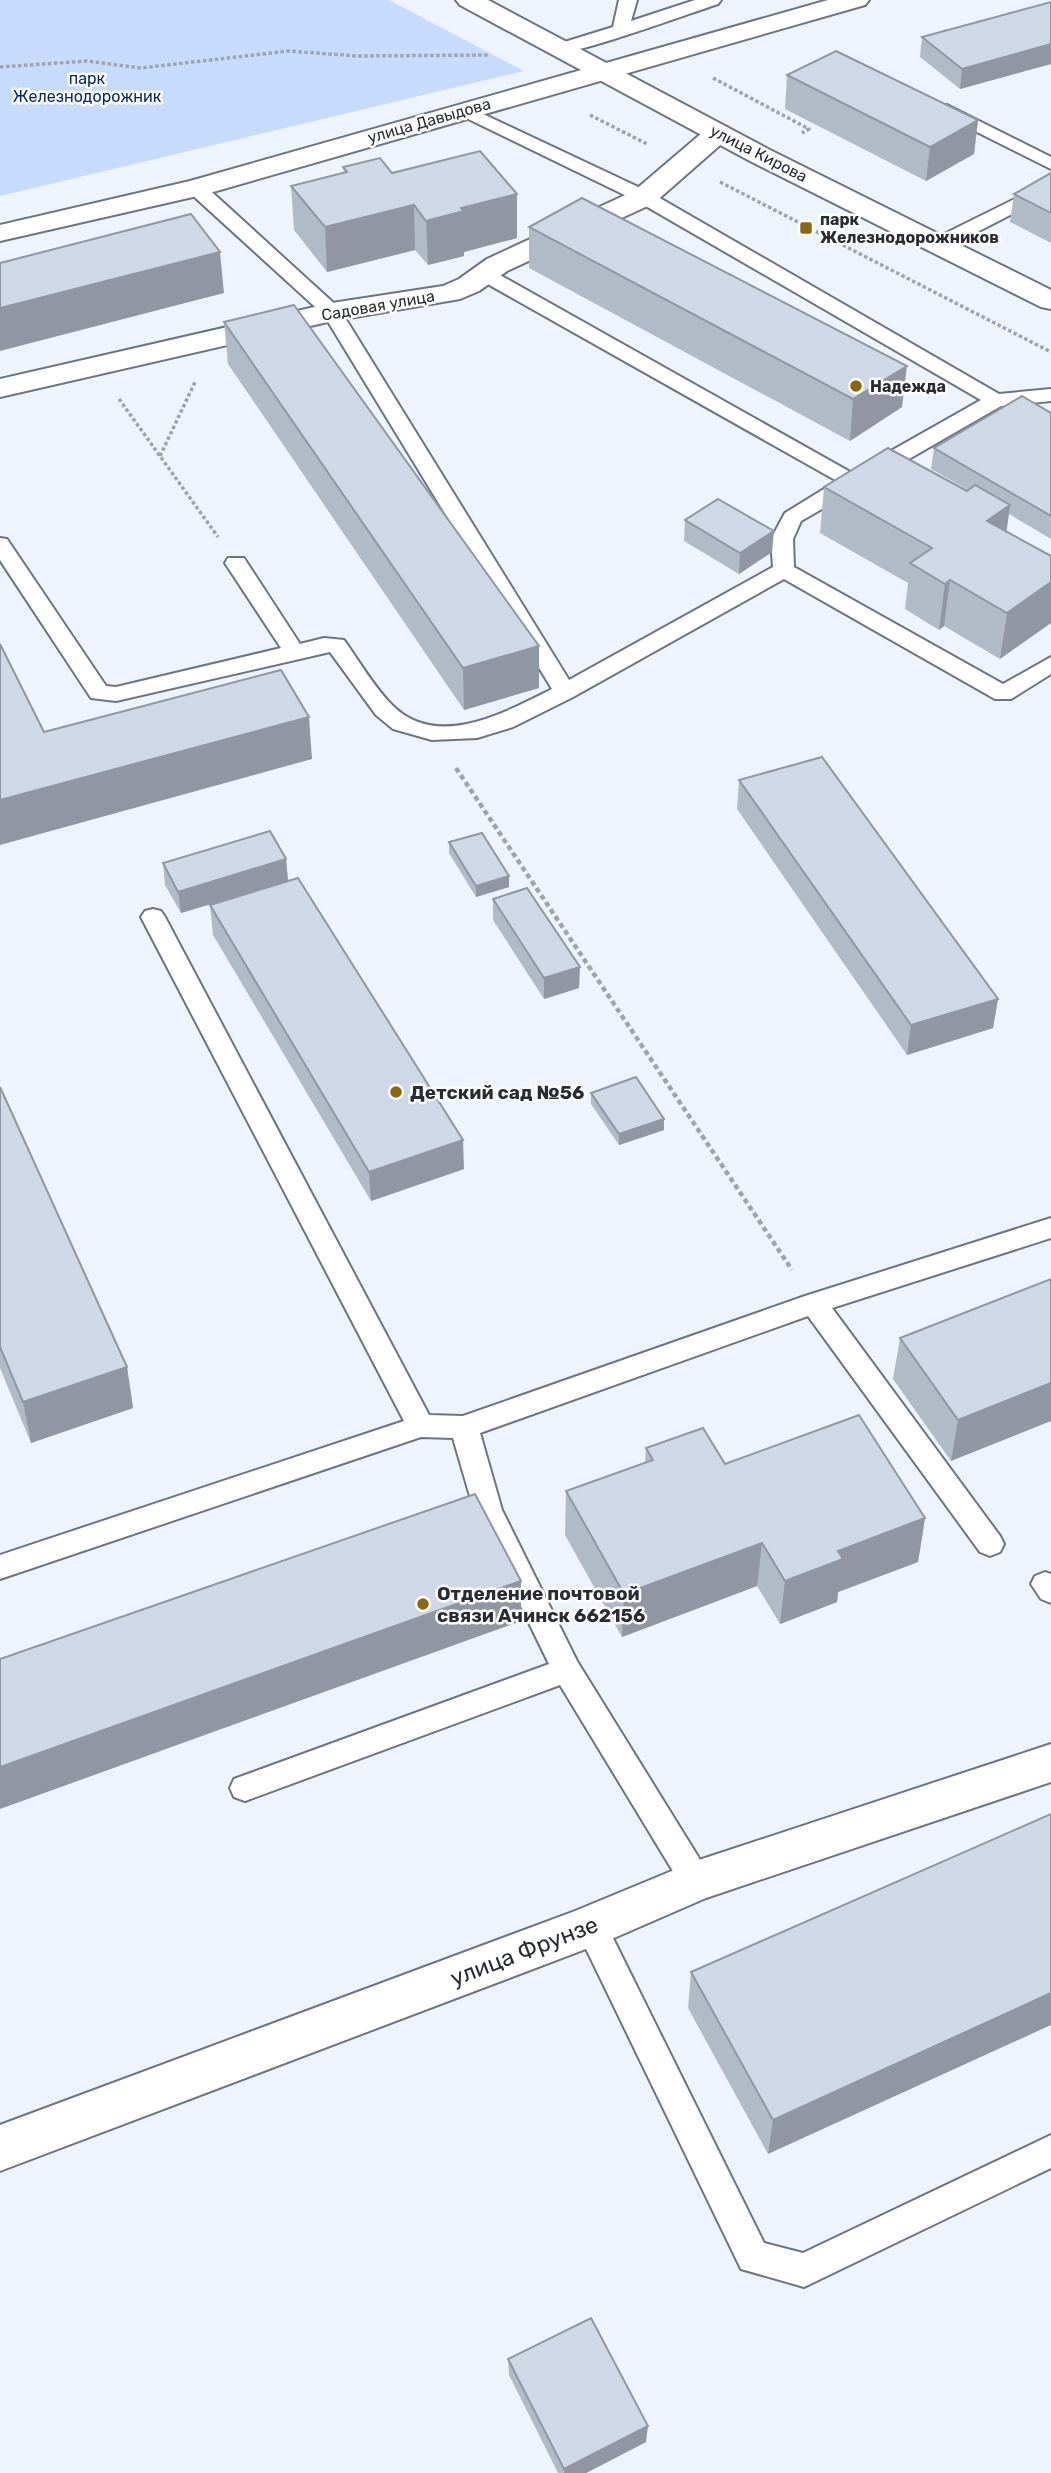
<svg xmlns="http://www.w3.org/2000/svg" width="1051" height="2473" viewBox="0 0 1051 2473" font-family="Rubik,sans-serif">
<rect width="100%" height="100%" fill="#eef4fd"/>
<path fill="#c7dcfd" d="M0 0H389L524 71 0 196Z"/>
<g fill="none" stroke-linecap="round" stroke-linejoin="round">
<defs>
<g id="lane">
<path d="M619 0H637L631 21 695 0H721L718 4C693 12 574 56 558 52L555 48 558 44 613 27Z"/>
<path d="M464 105 651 193 999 394 1051 389V401L1001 406 801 521 793 539 794 567 1003 684 1051 657V674L1011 699H995L784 579 573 697 513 727 477 738 432 740 393 729 376 715 330 652 116 701 91 698 0 560V538L7 539 106 686 116 687 281 648 225 563 228 558H244L300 644 324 638 344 640C359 661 374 687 392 705 437 751 506 712 552 689L324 315 189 192 187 188 189 184H203L339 308 569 680 773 567 771 539 785 513 837 481 477 278 474 274 477 270H491L852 473 981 400 637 201 458 114 455 110Z"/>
<path d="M947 105 1051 157V169L941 114 938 110 941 106Z"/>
<path d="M1051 181V194L946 248H932L930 244 932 240Z"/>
<path d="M153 909 161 911 165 917 429 1415 463 1416 805 1296 1051 1218V1238L832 1308 1000 1536 1004 1544 1000 1552 990 1556 980 1552 808 1316 480 1433 502 1510 577 1661 707 1871 712 1881 707 1891 696 1895 685 1891 560 1685 245 1801 234 1797 230 1788 234 1779 549 1664 474 1510 453 1438 421 1437 0 1579V1555L404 1421 141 917 145 911Z"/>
<path d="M1045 1572 1051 1574V1603L1041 1599 1031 1584 1035 1576Z"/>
<path d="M591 1912 602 1916 764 2243 803 2253 1051 2135V2168L804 2287 741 2269 575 1926 580 1916Z"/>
</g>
<g id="street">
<path d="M828 0H869L865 5 206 194 0 241V225L190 181Z"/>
<path d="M718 125 727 127 731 133 727 139 654 203 507 271 479 291 460 299 332 321 0 397V379L332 303 443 286 459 279 487 259 634 191 709 127Z"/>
<path d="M1051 1744V1782L706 1898 607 1941 0 2171V2125L575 1911 696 1861Z"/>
</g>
<path id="secondary" d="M456 0H488L768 149 1051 290V309L1041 307 750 161 460 5Z"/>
</defs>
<use href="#lane" stroke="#6c7582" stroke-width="4"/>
<use href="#street" stroke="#6c7582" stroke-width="4"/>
<use href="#secondary" stroke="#6c7582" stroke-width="4"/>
<g stroke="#9ea4ab" stroke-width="3.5" stroke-dasharray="3.5 2.5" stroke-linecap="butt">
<path d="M0 67 87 61 141 68 289 51 357 56 490 55"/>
<path d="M713 78 809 129 802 133"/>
<path d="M590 115 647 144"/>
<path d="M720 182 1051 352"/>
<path d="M119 399 218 537"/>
<path d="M160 456 196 380"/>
</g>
<path stroke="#9ea4ab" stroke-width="4.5" stroke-dasharray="5 3.5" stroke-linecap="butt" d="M456 768 792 1270"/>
<use href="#lane" fill="#fff" fill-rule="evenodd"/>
<use href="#street" fill="#fff" fill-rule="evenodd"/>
<use href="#secondary" fill="#fff" fill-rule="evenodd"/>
</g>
<g fill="#b1bac7">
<path d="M1051 2V64L960 89 920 57 922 37Z"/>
<path d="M787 75 978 120 974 154 926 181 785 109Z"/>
<path d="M343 167 392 173 517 194V238L464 252V256L428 265 415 250 327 272 294 230 291 186 344 173Z"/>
<path d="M1051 173V243L1010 222 1014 194Z"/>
<path d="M529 227 902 407 850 441 529 268Z"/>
<path d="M224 322 539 688 464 710 228 364Z"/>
<path d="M1051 413V539L1009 514 1006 532 1051 556 1000 659 944 626 939 630 905 609 908 583 820 533 824 487 967 491 968 490 931 469 934 448Z"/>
<path d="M685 520 772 552 739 574 684 541Z"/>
<path d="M739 780 998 999 993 1028 907 1055 737 809Z"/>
<path d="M449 842 509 887 476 897 449 853Z"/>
<path d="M286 859 288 881 181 913 165 885 163 863Z"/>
<path d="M493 899 579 988 544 999 493 920Z"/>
<path d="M210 905 464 1169 371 1201 213 935Z"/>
<path d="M0 1087 127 1367 133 1408 31 1443 0 1368Z"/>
<path d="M591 1093 664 1119V1130L619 1145 591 1104Z"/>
<path d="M1051 1279 951 1461 893 1379 900 1338Z"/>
<path d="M646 1448 725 1464 925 1518 918 1562 838 1592 837 1602 780 1624 757 1586 622 1637 565 1535 566 1491 645 1463Z"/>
<path d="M1051 1814 768 2154 688 2008 691 1972Z"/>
<path d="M508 2359 646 2442 586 2473H558L509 2375Z"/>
</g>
<g fill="#9097a2">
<path d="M1051 44V64L960 89 962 69Z"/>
<path d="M978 120 974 154 926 181 930 147Z"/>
<path d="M517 194V238L464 252V256L428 265 426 221 461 208Z"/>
<path d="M414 205 415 250 327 272 325 227Z"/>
<path d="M220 252 224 293 0 351V308Z"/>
<path d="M907 366 902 407 850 441 853 399Z"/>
<path d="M1010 505 1004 551 987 521Z"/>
<path d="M774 531 772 552 739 574 740 553Z"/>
<path d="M950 580 944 626 939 630 945 584Z"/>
<path d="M1051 582V623L1000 659 1007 613Z"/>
<path d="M539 646V688L464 710 463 668Z"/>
<path d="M309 717 312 759 0 845V800Z"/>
<path d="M286 859 288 881 181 913 178 892Z"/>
<path d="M509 876V887L476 897V886Z"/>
<path d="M580 967 579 988 544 999V978Z"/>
<path d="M998 999 993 1028 907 1055 911 1025Z"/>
<path d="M664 1119V1130L619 1145V1134Z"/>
<path d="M463 1140 464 1169 371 1201 369 1172Z"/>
<path d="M127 1367 133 1408 31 1443 23 1402Z"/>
<path d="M1051 1383V1421L951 1461 958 1420Z"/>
<path d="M925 1518 918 1562 838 1592 837 1602 780 1624 785 1581 838 1551Z"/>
<path d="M762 1543 757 1586 622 1637 624 1594Z"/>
<path d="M521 1581V1621L0 1809V1767Z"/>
<path d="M1051 1993V2025L768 2154 773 2120Z"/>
<path d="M648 2426 646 2442 586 2473H564V2469Z"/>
</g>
<g fill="#ced8e7" stroke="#9097a2" stroke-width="2">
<path d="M1051 2V44L962 69 922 37Z"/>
<path d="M836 51 978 120 930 147 787 75Z"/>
<path d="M480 151 517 194 461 208 464 211 426 221 414 205 325 227 291 186 347 172 343 167 380 158 392 173Z"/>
<path d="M1051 173V213L1014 194Z"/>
<path d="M582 198 907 366 853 399 529 227Z"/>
<path d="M191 214 220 252 0 308V263Z"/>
<path d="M294 305 539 646 463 668 224 322Z"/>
<path d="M1022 396 1051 413V516L934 448Z"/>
<path d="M888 448 967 491 975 485 1010 505 987 521 1051 556V582L1007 613 950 580 945 584 910 563 932 548 824 487Z"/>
<path d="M718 499 774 531 740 553 685 520Z"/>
<path d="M0 644 44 732 281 670 309 717 0 800Z"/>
<path d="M822 757 998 999 911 1025 739 780Z"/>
<path d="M270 831 286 859 178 892 163 863Z"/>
<path d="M482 833 509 876 476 886 449 842Z"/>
<path d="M298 878 463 1140 369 1172 210 905Z"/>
<path d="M527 888 580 967 544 978 493 899Z"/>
<path d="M636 1077 664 1119 619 1134 591 1093Z"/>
<path d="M0 1087 127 1367 23 1402 0 1347Z"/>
<path d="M1051 1279V1383L958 1420 900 1338Z"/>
<path d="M859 1415 925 1518 838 1551 843 1559 785 1581 762 1543 624 1594 566 1491 653 1460 646 1448 703 1428 725 1464Z"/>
<path d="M475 1494 521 1581 0 1767V1659Z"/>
<path d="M1051 1814V1993L773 2120 691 1972Z"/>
<path d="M591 2318 648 2426 564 2469 508 2359Z"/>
</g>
<g fill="#90660d" stroke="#fff" stroke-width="2.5">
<rect x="799" y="221" width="14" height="14" rx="3.5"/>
<circle cx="856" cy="386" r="7"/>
<circle cx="396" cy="1092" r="7"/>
<circle cx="423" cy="1604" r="7"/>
</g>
<g text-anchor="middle" stroke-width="5" stroke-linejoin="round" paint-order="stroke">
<g font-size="16" fill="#002a6c" stroke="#fff">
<text x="87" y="84">парк<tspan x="87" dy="18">Железнодорожник</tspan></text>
</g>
<g font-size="16" fill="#292d33" stroke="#fff">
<text transform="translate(429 120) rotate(-16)" y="6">улица Давыдова</text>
<text transform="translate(759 153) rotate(27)" y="6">улица Кирова</text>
<text transform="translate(378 305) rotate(-10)" y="6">Садовая улица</text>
</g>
<g font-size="16" font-weight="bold" fill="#292d33" stroke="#fff" text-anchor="start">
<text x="820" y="225">парк<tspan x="820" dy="18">Железнодорожников</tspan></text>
<text x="870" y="392">Надежда</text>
</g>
<g font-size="19" font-weight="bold" fill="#292d33" stroke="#fff" text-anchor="start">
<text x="410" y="1099">Детский сад №56</text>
<text x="437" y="1600">Отделение почтовой<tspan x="437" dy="22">связи Ачинск 662156</tspan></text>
</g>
<g font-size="23" fill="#292d33" stroke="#fff">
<text transform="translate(524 1951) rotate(-21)" y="8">улица Фрунзе</text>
</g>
</g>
</svg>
